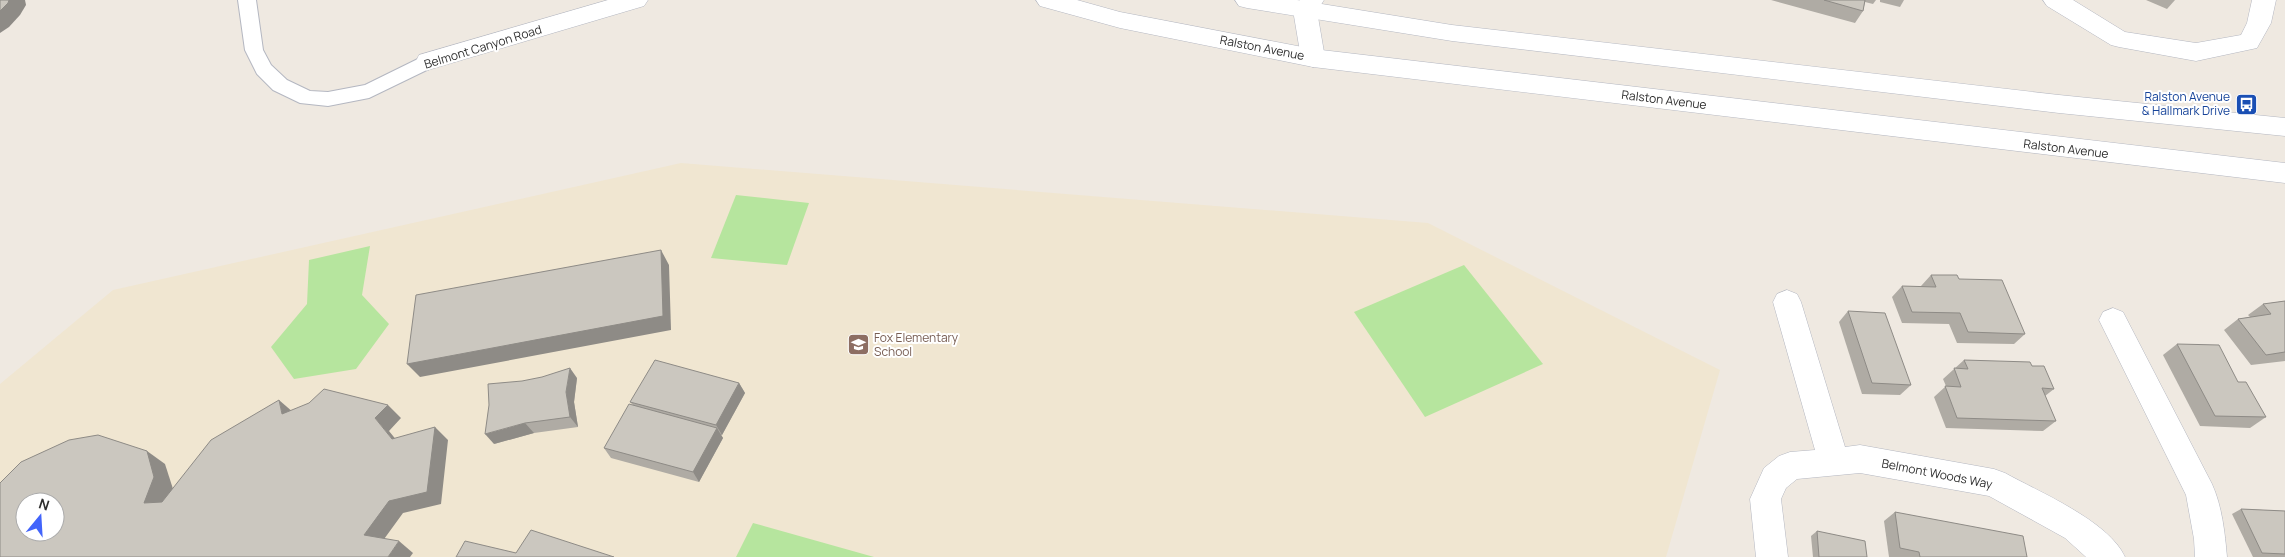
<svg xmlns="http://www.w3.org/2000/svg" width="2285" height="557" viewBox="0 0 2285 557" font-family="Manrope,sans-serif">
<rect width="100%" height="100%" fill="#efe9e1"/>
<path fill="#f0e6d1" fill-rule="evenodd" d="M681 163 1428 223 1720 370 1666 557H0V384L113 290ZM25 502H55V532H25Z"/>
<g fill="#b6e59e">
<path d="M736 195 809 203 787 265 711 258Z"/>
<path d="M370 246 362 295 389 324 356 369 294 379 271 347 307 304 309 260Z"/>
<path d="M1464 265 1543 364 1425 417 1354 312Z"/>
<path d="M753 523 874 557H736Z"/>
</g>
<g fill="none" stroke-linecap="round" stroke-linejoin="round">
<defs>
<path id="service" d="M238 0H256L263 50 271 65 287 80 310 91 328 92 365 85 428 54 435 56 437 61 435 66 369 98 328 106 300 103 273 90 257 74 245 50Z"/>
<g id="minor">
<path d="M608 0H648L644 6 428 70 419 67 416 61 419 55Z"/>
<path d="M1300 0H1324L1317 11 1325 58 1322 64 1313 67 1304 64 1301 58 1293 10Z"/>
<path d="M2043 0H2073L2125 32 2196 43 2241 35 2247 23 2252 0H2276L2271 23 2257 48 2196 61 2119 47 2111 45 2047 6Z"/>
<path d="M1787 290 1797 294 1801 302 1845 447 1860 445 1994 469 2005 473C2039 492 2109 521 2125 557H2086L2065 538 1989 496 1860 473 1797 479 1786 488 1781 499 1788 557H1756L1750 499 1764 468 1779 456 1790 452 1815 450 1773 302 1777 294Z"/>
<path d="M2113 308 2123 312 2212 484C2222 506 2225 533 2227 557H2195L2194 539 2186 495 2099 320 2103 312Z"/>
</g>
<g id="secondary">
<path d="M1036 0H1077L1120 12 1313 49 2285 163V183L1313 67 1120 28 1040 6Z"/>
<path d="M1235 0H1297L1452 25 2059 95 2285 118V136L2059 113 1452 41 1247 8 1239 6Z"/>
</g>
</defs>
<use href="#service" stroke="#b4b7c1" stroke-width="2"/>
<use href="#minor" stroke="#b4b7c1" stroke-width="1"/>
<use href="#secondary" stroke="#b4b7c1" stroke-width="1"/>
<use href="#service" fill="#fff" fill-rule="evenodd"/>
<use href="#minor" fill="#fff" fill-rule="evenodd"/>
<use href="#secondary" fill="#fff" fill-rule="evenodd"/>
</g>
<g fill="#afaba4">
<path d="M1771 0H1876L1873 4 1865 2 1863 11 1855 23Z"/>
<path d="M1880 0H1904L1900 7 1880 2Z"/>
<path d="M2146 0H2175L2167 9Z"/>
<path d="M1931 275 1959 279 2025 334 2014 344 1957 343 1949 324 1902 323 1892 297 1902 286 1921 287V286Z"/>
<path d="M2285 301V361L2251 365 2224 330 2238 319 2250 317 2248 315 2263 304Z"/>
<path d="M1848 311 1911 385 1900 395 1862 394 1839 322Z"/>
<path d="M2177 344 2238 382 2266 417 2250 428 2200 426 2163 355Z"/>
<path d="M1964 360 2032 366 2054 389 2045 396 2056 421 2043 431 1946 428 1934 397 1946 386 1943 379Z"/>
<path d="M577 378 574 402 578 427 534 433 494 444Z"/>
<path d="M739 383 745 393 722 435H721L723 438 699 482 611 458 604 448 633 405 630 402Z"/>
<path d="M2241 509 2285 511V557H2253L2232 514Z"/>
<path d="M1895 512 2027 557H1889L1884 521Z"/>
<path d="M1817 531 1867 557H1813L1811 536Z"/>
</g>
<g fill="#8e8b86">
<path d="M9 0H25L26 5 20 15 9 27 0 33V11Z"/>
<path d="M661 250 669 265 671 330 420 377 407 364Z"/>
<path d="M570 368 577 378 574 402 578 427 570 417 566 392Z"/>
<path d="M739 383 745 393 722 435 716 425Z"/>
<path d="M279 400 294 413 282 414Z"/>
<path d="M388 405 401 418 389 431 406 452 392 439 375 418Z"/>
<path d="M525 423 534 433 494 444 485 434Z"/>
<path d="M435 427 448 440 441 504 403 513 379 546 364 535Z"/>
<path d="M717 428 723 438 699 482 693 472Z"/>
<path d="M147 451 165 464 173 489 163 515 144 503Z"/>
<path d="M399 541 413 553 410 557H388Z"/>
</g>
<g fill="#cbc7bf" stroke="#8e8b86" fill-rule="evenodd">
<path d="M0 0H9L8 3 0 11Z"/>
<path d="M1824 0H1865L1863 11Z"/>
<path d="M661 250 663 316 407 364 416 295Z"/>
<path d="M1931 275H1957L1959 279 2002 280 2025 334 1968 332 1960 313 1912 312 1902 286 1936 287Z"/>
<path d="M2285 301V352L2266 355 2238 319 2271 314 2263 304Z"/>
<path d="M1848 311 1885 313 1911 385 1872 383Z"/>
<path d="M2177 344 2219 345 2238 382H2246L2266 417 2215 416Z"/>
<path d="M655 360 739 383 716 425 630 402Z"/>
<path d="M1964 360 2030 362 2032 366H2044L2054 389 2042 388 2056 421 1957 418 1945 386 1961 387 1954 368 1968 369Z"/>
<path d="M570 368 566 392 570 417 525 423 485 434 489 405 488 384 522 381 542 377Z"/>
<path d="M324 389 388 405 375 418 392 439 435 427 427 492 389 501 364 535 399 541 388 557H0V483L21 462 69 440 98 435 147 451 154 477 144 503 162 502 211 440 279 400 282 414 309 403ZM25 502H55V532H25Z"/>
<path d="M629 404 717 428 693 472 604 448Z"/>
<path d="M2241 509 2285 511V554L2262 553Z"/>
<path d="M1895 512 2023 536 2027 557H1920L1919 552 1900 548Z"/>
<path d="M531 530 614 557H456L465 541 516 553Z"/>
<path d="M1817 531 1865 541 1867 557H1819Z"/>
</g>
<defs>
<symbol id="bus-square" viewBox="-11 -11 22 22"><rect x="-9" y="-9" width="18" height="18" rx="4" fill="#1a4fb4" stroke="#fff"/><path d="M-5-6H5V4H4V6H2V4H-2V6H-4V4H-5ZM-3.5-4V0h7V-4ZM-3.5 1.2v1.5H-2V1.2ZM2 1.2v1.5H3.5V1.2Z" fill="#fff"/></symbol>
<symbol id="school-square" viewBox="-11 -11 22 22"><rect x="-9" y="-9" width="18" height="18" rx="4" fill="#8d6e63" stroke="#fff"/><path d="M0-5L7-2L0 1L-7-2ZM-4 1L0 2.5L4 1V4Q0 6-4 4Z" fill="#fff"/></symbol>
</defs>
<g fill-rule="evenodd">
<use href="#bus-square" x="2234" y="92" width="25" height="25"/>
<use href="#school-square" x="846" y="332" width="25" height="25"/>
</g>
<g text-anchor="middle" stroke-width="4" stroke-linejoin="round" paint-order="stroke">
<g font-size="12" fill="#2e2e2e" stroke="#fff">
<text transform="translate(483 47) rotate(-17)" y="4">Belmont Canyon Road</text>
<text transform="translate(1262 48) rotate(11)" y="4">Ralston Avenue</text>
<text transform="translate(1664 100) rotate(7)" y="4">Ralston Avenue</text>
<text transform="translate(2066 149) rotate(7)" y="4">Ralston Avenue</text>
<text transform="translate(1937 474) rotate(11)" y="4">Belmont Woods Way</text>
</g>
<g font-size="12" fill="#164399" stroke="#fff" text-anchor="end">
<text x="2230" y="101">Ralston Avenue<tspan x="2230" dy="14">&amp; Hallmark Drive</tspan></text>
</g>
<g font-size="12" fill="#785e54" stroke="#fff" text-anchor="start">
<text x="874" y="342">Fox Elementary<tspan x="874" dy="14">School</tspan></text>
</g>
</g>
<g transform="translate(40 517) rotate(18)"><circle r="24" fill="#ffffff" stroke="#ababab"/>
<path d="M0-4L9 19L0 12L-9 19Z" fill="#4264fb"/>
<text y="-8" font-size="14" font-weight="bold" text-anchor="middle" fill="#2e2e2e">N</text>
</g>
</svg>
